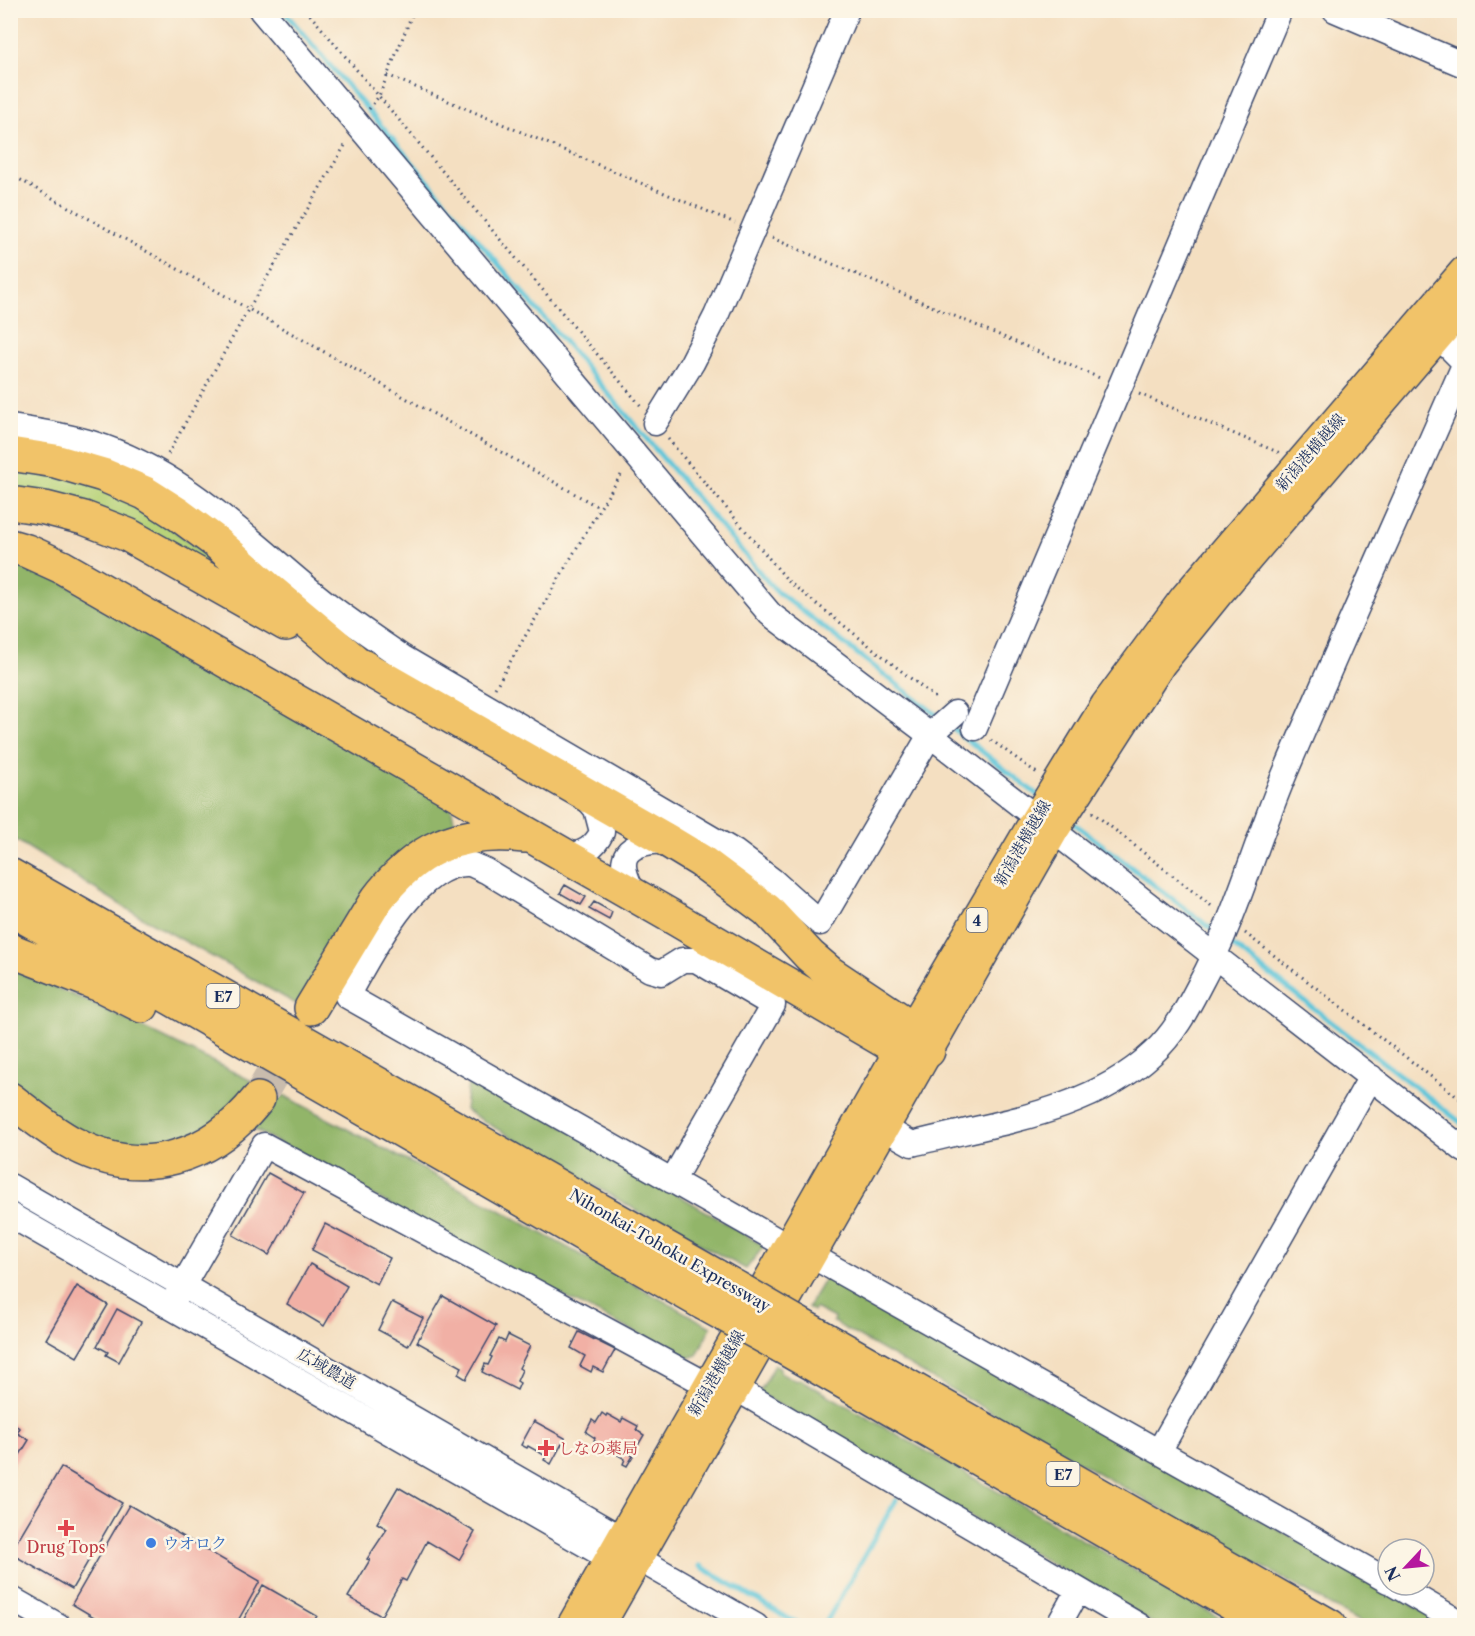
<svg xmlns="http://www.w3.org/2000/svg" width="1475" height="1636" viewBox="0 0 1475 1636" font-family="'Libre Caslon Text','Noto Serif JP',serif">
  <rect width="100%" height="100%" fill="#fcf5e5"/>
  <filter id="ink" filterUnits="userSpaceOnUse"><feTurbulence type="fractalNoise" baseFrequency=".0167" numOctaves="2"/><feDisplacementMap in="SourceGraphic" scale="12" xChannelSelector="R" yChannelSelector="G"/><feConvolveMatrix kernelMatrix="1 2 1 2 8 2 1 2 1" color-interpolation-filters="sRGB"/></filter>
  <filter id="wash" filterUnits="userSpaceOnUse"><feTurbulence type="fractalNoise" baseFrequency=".008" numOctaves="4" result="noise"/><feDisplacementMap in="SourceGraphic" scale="24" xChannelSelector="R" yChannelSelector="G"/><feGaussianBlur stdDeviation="1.35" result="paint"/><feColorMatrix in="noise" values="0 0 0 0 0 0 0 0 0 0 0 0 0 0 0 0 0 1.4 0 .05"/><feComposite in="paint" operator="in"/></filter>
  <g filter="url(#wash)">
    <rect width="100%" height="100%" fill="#f4dfc1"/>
    <path fill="#b8d379" stroke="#6a816c" stroke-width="1.5" d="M10 464 118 488 242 582 11 494Z"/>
    <path fill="#92b569" stroke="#567264" stroke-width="1.5" d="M10 558 56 578 450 803 455 824 300 1006 126 908 11 837Z
      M10 969 97 1005 252 1081 225 1113 204 1131 168 1147 109 1145 60 1125 11 1088Z
      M484 1079 764 1246 746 1269 636 1210 465 1110 468 1084Z
      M283 1095 498 1209 711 1327 697 1355 688 1358 490 1260 250 1127Z
      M826 1277 1449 1625H1365L833 1322 834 1318 815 1308 813 1311 808 1307Z
      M775 1365 780 1368V1372L796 1381 800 1379 1232 1625H1156L759 1393Z"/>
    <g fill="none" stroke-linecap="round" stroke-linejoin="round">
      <path stroke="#5ec6da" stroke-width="5" d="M283 10 774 589 939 717
        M951 727 1040 797
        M1071 821 1218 934
        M1228 942 1464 1125
        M700 1566 801 1626
        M824 1626 896 1500"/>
    </g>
    <g id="blocks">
      <path fill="#f1b0a5" d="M565 885 586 897 581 905 560 893Z
        M594 902 612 912 609 920 589 909Z
        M268 1173 304 1193 269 1255 233 1235Z
        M325 1224 390 1258 377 1284 312 1250Z
        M310 1264 347 1286 324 1326 287 1304Z
        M77 1286 108 1305 77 1357 46 1339Z
        M443 1296 496 1326 466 1379 458 1374 462 1367 417 1342Z
        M392 1302 423 1318 408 1346 378 1330Z
        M117 1309 141 1322 119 1362 106 1355 108 1352 97 1346Z
        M579 1332 615 1350 603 1372 593 1367 591 1372 580 1366 585 1356 571 1348Z
        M508 1335 530 1346 519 1368 522 1370 517 1381 520 1383 517 1390 482 1372 485 1364 488 1365 492 1357 490 1356 499 1339 505 1342Z
        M602 1413 606 1416 607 1414 621 1422 623 1418 638 1426 636 1430 644 1435 637 1447 634 1445 630 1454 633 1456 627 1466 623 1464 625 1459 594 1441 595 1438 586 1432 592 1420 596 1423Z
        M534 1421 565 1438 551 1464 544 1460 546 1456 528 1446 527 1448 521 1445Z
        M10 1423 20 1428 17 1433 29 1440 10 1471Z
        M61 1467 122 1503 72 1589 10 1553Z
        M398 1487 475 1532 459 1560 427 1541 406 1581 402 1579 381 1616 348 1597 370 1560 367 1559 387 1529 377 1523Z
        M129 1505 260 1581 235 1626H109L72 1604Z
        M263 1585 317 1616 311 1626H240Z"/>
    </g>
  </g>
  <g filter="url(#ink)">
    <use href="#blocks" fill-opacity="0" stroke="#3c496d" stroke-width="1.5"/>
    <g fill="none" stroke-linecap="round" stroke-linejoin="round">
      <path stroke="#c9bcad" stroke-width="33" stroke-dasharray="33 16" stroke-linecap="butt" d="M258 1099 295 1035"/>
      <defs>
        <path id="minor" d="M261 10 770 614 930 735 1464 1150
          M1335 10 1464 65
          M1438 336 1464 362
          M655 423 692 363 716 316 847 10
          M10 427C37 431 65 435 91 443 181 470 246 538 317 596 344 618 373 637 402 657L735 852 772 880 820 923 930 735 955 713
          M975 728 1280 10
          M566 857C583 853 594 849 602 832L596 809 585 796
          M635 895C612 856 626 842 668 841
          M884 1128 912 1144C993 1123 1089 1113 1153 1053 1174 1034 1186 1011 1199 986 1236 918 1255 844 1285 773 1343 636 1405 501 1464 365
          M672 1181 773 1005 696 960H682L661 973 650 970 486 871C481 869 474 865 469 864 416 861 369 957 347 996L789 1247
          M10 1186 621 1538 637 1558 756 1626
          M10 1215 609 1558H629
          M812 1256 1388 1581
          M175 1299 264 1145 708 1385
          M735 1388 1140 1626
          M1159 1451 1371 1077
          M1395 1585 1464 1625
          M10 1598 59 1626
          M1058 1626 1078 1590"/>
        <path id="major" d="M572 1626 900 1050 1036 819 1106 705 1185 598 1464 272
          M599 1626 1053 831 1161 663 1217 594 1464 305"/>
        <path id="highway" d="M10 454 55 461 103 475 145 493 178 514 216 542 271 591 357 663 668 841 701 861 767 910 810 956 830 973 914 1029 928 1051 900 1050 669 915 62 567 27 551 10 546
          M10 503 45 508 84 518 128 535 286 624
          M10 875 716 1276
          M10 909 148 985 703 1303
          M10 950 102 986 142 1006
          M311 1008 375 902C415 848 458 829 525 836
          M10 1099C31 1115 51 1132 74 1144 143 1181 212 1157 258 1099
          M797 1323 1330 1626
          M781 1346 1271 1626"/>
      </defs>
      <use href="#minor" stroke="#3c496d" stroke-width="27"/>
      <use href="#major" stroke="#3c496d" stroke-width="33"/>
      <use href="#highway" stroke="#3c496d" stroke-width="36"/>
      <path stroke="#3c496d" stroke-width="3" stroke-dasharray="1.5 4.5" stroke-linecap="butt" d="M306 10 641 406
        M387 75 735 223
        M369 109 379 96 414 10
        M10 174 600 508
        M772 238 1102 379
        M1139 394 1280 453
        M668 439 789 582 938 700
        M168 454 249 308 347 142
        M495 688 600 508 623 472
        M991 740 1037 773
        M1092 812 1214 908
        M1245 933 1464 1102"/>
      <use href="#minor" stroke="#fff" stroke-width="24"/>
      <use href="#major" stroke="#f1c369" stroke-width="30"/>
      <use href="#highway" stroke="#f1c369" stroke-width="33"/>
      <defs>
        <path id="highway-bridge" d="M716 1276 797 1323
          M703 1303 781 1346"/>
      </defs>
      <use href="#highway-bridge" stroke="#3c496d" stroke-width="36" stroke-linecap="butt"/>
      <use href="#highway-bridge" stroke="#f1c369" stroke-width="33"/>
    </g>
  </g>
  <g fill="#e0444e" stroke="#fcf5e5" stroke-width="2">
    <path d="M543 1439h6v6h6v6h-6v6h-6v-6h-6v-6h6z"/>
    <path d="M63 1519h6v6h6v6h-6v6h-6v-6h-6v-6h6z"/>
  </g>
  <circle fill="#3f7fe0" stroke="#fcf5e5" stroke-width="2" cx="151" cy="1543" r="6"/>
  <g text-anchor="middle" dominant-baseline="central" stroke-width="5" stroke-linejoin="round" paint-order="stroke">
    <g fill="#fcf5e5" stroke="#5e6a86" stroke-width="1.5">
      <rect x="966.5" y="908" width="21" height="24" rx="4.5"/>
      <rect x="206.5" y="984" width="33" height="24" rx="4.5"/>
      <rect x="1046.5" y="1462" width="33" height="24" rx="4.5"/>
    </g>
    <g font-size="15" font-weight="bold" fill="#1b2f5e">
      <text x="977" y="920">4</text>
      <text x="223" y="996">E7</text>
      <text x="1063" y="1474">E7</text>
    </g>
    <g font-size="16" fill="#1b2f5e" stroke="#fcf5e5">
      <text transform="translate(1310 452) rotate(-49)">新潟港横越線</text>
      <text transform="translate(1022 843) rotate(-60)">新潟港横越線</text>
      <text transform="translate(670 1250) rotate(30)">Nihonkai-Tohoku Expressway</text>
      <text transform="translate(327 1368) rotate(30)">広域農道</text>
      <text transform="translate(716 1373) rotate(-60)">新潟港横越線</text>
    </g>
    <g font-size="16" fill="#be3a42" stroke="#fcf5e5" text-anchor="start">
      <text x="558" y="1448">しなの薬局</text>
      <text x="66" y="1547" text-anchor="middle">Drug Tops</text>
    </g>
    <g font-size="16" fill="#366cbe" stroke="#fcf5e5" text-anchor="start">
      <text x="163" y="1543">ウオロク</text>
    </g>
  </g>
  <rect width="1475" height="1636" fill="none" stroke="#fcf5e5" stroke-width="36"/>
  <g transform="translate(1406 1567) rotate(244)"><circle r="28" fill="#fcf5e5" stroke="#a2a6af" stroke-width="1.5"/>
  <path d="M0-4.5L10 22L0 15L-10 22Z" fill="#b5179e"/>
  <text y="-9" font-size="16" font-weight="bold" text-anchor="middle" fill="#1b2f5e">N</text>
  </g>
</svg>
